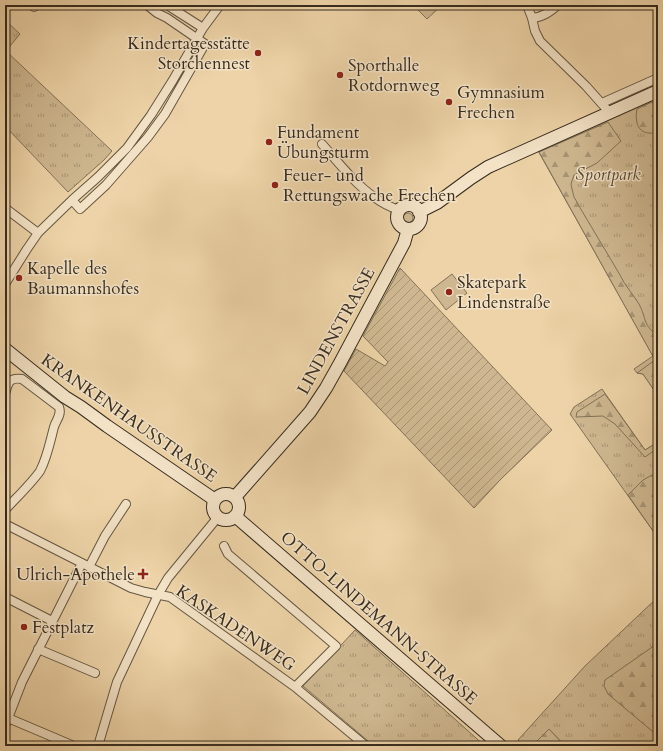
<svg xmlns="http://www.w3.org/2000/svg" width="663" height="751" viewBox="0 0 663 751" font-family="Cardo,serif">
  <defs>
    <pattern id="grass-tufts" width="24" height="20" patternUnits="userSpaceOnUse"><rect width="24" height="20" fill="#ceb790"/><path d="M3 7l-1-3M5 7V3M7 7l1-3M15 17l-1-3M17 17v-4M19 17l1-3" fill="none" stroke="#a89575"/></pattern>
    <pattern id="forest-firs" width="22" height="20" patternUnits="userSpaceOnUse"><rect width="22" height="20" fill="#ceb790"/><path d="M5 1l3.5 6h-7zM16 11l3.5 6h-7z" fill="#a89575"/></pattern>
    <pattern id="garden-furrows" width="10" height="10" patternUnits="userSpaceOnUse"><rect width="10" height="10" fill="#ceb790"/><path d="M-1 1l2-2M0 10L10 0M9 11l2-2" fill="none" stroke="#a89575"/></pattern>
  </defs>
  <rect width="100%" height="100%" fill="#edd3a7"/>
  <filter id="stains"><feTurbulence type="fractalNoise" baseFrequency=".005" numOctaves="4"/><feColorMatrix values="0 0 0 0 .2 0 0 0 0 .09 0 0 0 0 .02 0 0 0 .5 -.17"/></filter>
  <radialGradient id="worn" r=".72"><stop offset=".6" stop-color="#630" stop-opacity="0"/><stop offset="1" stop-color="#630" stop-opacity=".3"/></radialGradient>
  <path fill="url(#grass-tufts)" stroke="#827258" d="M5 20 20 34 6 51 112 151 104 160 68 192 5 126Z
    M658 95V396L643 374 637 373 634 369 653 356 537 149Z
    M403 218a5 5 0 1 1 10 0a5 5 0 1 1-10 0Z
    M602 389 645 450 658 442V538L570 414 574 407Z
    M658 597V746H565L549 729 532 746H526L518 740 585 666Z
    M355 630 485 746H374L303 686Z"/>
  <path fill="url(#forest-firs)" stroke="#827258" d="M413 5H442L427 19Z
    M652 102 658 109V132C640 137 634 125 637 109Z
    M608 122 621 141 597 163 574 175 571 184 572 189 574 197 582 211 620 275C625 286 633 294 639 304 647 319 642 324 658 336V396L643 374 637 373 655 360 539 152Z
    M605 394 645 450 658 442V448L645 457 615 424 603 416 576 417 577 412Z
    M652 475 658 476V538L628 495 643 480Z
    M658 643V736L608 694 604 686 605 680Z
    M549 729 565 746H532Z"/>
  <path fill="url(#garden-furrows)" stroke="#827258" d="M400 268 552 430 501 479 474 508 344 371 356 349 385 366 388 362 363 336Z"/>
  <path fill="#ceb790" stroke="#827258" d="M452 274 467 293 446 310 431 290Z"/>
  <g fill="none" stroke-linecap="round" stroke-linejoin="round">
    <defs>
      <path id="street" d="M32 5 34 7 36 5
        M167 5 203 28
        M527 5 532 18 535 31 540 41 586 86 610 113
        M532 18C543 17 550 12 558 5
        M602 103 658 78
        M322 144C338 162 354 183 374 197 382 203 390 207 399 210
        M72 200 80 209 106 185 148 137 165 114 205 44 167 18 157 13 147 5
        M5 208 38 233
        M5 284 27 249 38 233 72 200 98 177 127 148 151 115 173 80 203 28 220 5
        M5 394C8 383 9 377 22 379L59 407C62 415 56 420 54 427 50 442 47 458 40 471 31 484 16 498 5 510
        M5 524 131 588 145 592 170 597 295 687 366 746
        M224 546 228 554 336 646 295 687
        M89 567 105 536 126 504
        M5 597 52 621
        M38 649 95 673
        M8 718 74 746
        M5 726 22 682 82 563
        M98 746 117 682 158 595 168 578 218 517"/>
      <path id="secondary" d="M397 217a12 12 0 1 1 24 0a12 12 0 1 1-24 0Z
        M419 212 437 203 471 178 488 167 658 91
        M5 349 65 397 81 407 107 426 215 500
        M213 507a13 13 0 1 1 26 0a13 13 0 1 1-26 0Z
        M235 497 310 412 326 388 340 363 404 243 408 229
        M235 516 501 746"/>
    </defs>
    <use href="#street" stroke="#645641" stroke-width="10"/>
    <use href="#secondary" stroke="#372c1f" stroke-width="14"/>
    <use href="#street" stroke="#f3e2c6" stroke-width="8"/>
    <use href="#secondary" stroke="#f3e2c6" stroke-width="12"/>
  </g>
  <g fill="#8f2418" stroke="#f3e2c6" stroke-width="1.5">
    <circle cx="258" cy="53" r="4"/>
    <circle cx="340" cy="75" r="4"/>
    <circle cx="449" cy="102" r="4"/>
    <circle cx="269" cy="142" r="4"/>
    <circle cx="275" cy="185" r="4"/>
    <circle cx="19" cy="278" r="4"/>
    <circle cx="449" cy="292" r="4"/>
    <path d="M141 568h4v4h4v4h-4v4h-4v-4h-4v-4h4z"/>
    <circle cx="24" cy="627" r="4"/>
  </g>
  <g text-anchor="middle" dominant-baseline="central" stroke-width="3" stroke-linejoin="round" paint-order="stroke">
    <g font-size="17" fill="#372c1f" stroke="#f3e2c6" text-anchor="start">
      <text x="250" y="43" text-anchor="end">Kindertagesstätte<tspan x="250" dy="20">Storchennest</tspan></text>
      <text x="348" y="65">Sporthalle<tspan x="348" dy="20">Rotdornweg</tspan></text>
      <text x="457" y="92">Gymnasium<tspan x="457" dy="20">Frechen</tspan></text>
      <text x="277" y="132">Fundament<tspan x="277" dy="20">Übungsturm</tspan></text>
      <text x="283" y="175">Feuer- und<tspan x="283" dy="20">Rettungswache Frechen</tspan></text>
      <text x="27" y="268">Kapelle des<tspan x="27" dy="20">Baumannshofes</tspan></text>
      <text x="457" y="282">Skatepark<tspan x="457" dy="20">Lindenstraße</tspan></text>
      <text x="135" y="574" text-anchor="end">Ulrich-Apothele</text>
      <text x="32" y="627">Festplatz</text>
    </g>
    <g font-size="17" font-style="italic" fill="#554836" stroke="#f3e2c6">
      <text x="608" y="174">Sportpark</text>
    </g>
    <g font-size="17" fill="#372c1f" stroke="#f3e2c6">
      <text transform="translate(336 331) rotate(-61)">LINDENSTRASSE</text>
      <text transform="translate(129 418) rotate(35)">KRANKENHAUSSTRASSE</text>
      <text transform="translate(379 618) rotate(41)">OTTO-LINDEMANN-STRASSE</text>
      <text transform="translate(236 628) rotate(34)">KASKADENWEG</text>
    </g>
  </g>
  <rect width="663" height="751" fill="none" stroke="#edd3a7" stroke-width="20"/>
  <rect x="6" y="6" width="651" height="739" fill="none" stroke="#372c1f" stroke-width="2"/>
  <rect x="10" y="10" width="643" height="731" fill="none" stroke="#372c1f"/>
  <rect width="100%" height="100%" filter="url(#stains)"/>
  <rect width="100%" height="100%" fill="url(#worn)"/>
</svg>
